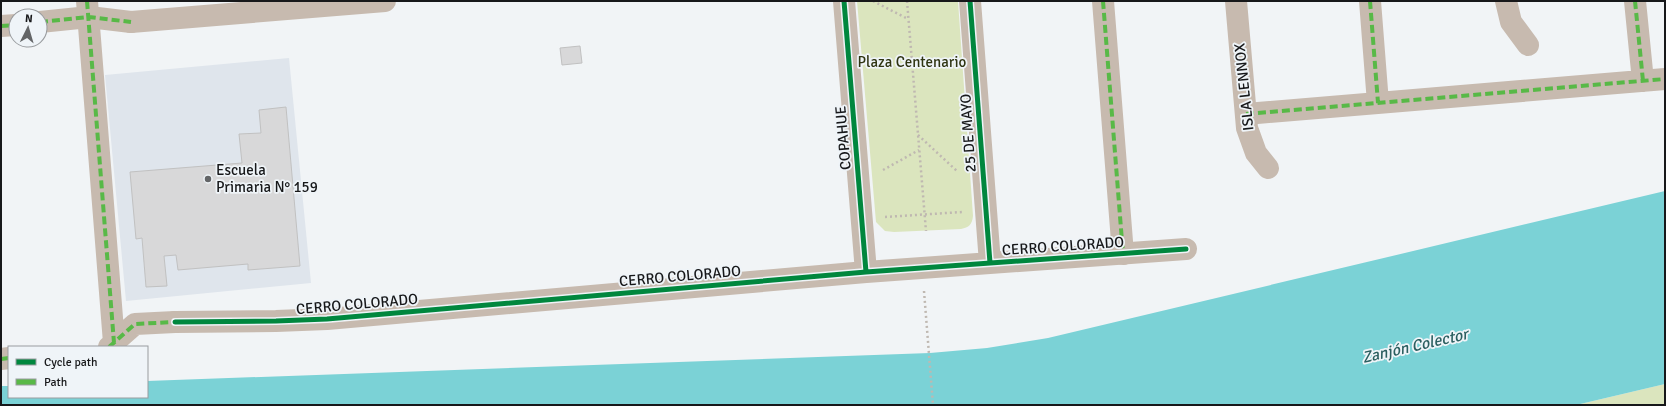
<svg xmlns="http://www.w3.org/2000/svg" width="1666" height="406" viewBox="0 0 1666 406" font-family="Signika,sans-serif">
  <rect width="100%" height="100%" fill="#f1f4f6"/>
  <path fill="#dfe5ec" d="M289 58 311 283 126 301 105 75Z"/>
  <path fill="#dbe5be" d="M857 1H958L973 216C972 225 969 227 961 229L894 232 885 231 876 222Z
    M1665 384V405H1576Z"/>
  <path fill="#7bd2d6" d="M1665 191V384L1576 405H1V386H9V397H147V381L930 353 987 348 1048 338Z"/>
  <path fill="#d8d8d9" stroke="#c1c1c1" d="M580 46 582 63 562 65 560 48Z
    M286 107 300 266 248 270V264L178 270 176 255 164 256 167 286 146 287 142 238 136 239 130 172 242 163 239 134 261 133 259 110Z"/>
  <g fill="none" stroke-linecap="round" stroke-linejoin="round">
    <path stroke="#bfb8b1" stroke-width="2.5" stroke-dasharray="2 3" stroke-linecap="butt" d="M873 1 908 19
      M907 1 926 231
      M918 135 958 172
      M883 170 919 150
      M885 217 962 212
      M924 291 933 405"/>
    <path stroke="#c7baaf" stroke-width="22" d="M87 1 114 343
      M1103 1 1123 254
      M1370 1 1378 103
      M1635 1 1643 81
      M40 22 89 17 131 22
      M1 26 16 25
      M1246 114 1665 79
      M109 347 135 324 175 322
      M1 359 9 358"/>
    <path stroke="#c7baaf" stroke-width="22" d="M844 1 866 272
      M970 1 990 263
      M1236 1 1247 128 1256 153 1268 168
      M1506 1 1511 22 1528 45
      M131 22 385 1
      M175 322 276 321 327 319 866 272 1186 249"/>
    <path stroke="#58b947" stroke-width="4" stroke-dasharray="8 4" stroke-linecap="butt" d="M87 1 114 343
      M1103 1 1123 254
      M1370 1 1378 103
      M1635 1 1643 81
      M40 22 89 17 131 22
      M1 26 16 25
      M1246 114 1665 79
      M109 347 135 324 175 322
      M1 359 9 358"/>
    <defs>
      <path id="cycleway" d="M844 1 866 272
        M970 1 990 263
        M175 322 276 321 327 319 866 272 1186 249"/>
    </defs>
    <use href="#cycleway" stroke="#eff4f8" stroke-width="8"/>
    <use href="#cycleway" stroke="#00873e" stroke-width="5"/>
  </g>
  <circle fill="#636567" stroke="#eff4f8" stroke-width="1.5" cx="208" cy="179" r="4"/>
  <g text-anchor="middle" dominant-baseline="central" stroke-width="3.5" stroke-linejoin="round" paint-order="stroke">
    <g font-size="15" fill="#2f3512" stroke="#eff4f8">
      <text x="912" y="62">Plaza Centenario</text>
    </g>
    <g font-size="15" fill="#17181a" stroke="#eff4f8">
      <text transform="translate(1244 87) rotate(-96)">ISLA LENNOX</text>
      <text transform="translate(968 133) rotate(-94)">25 DE MAYO</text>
      <text transform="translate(843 138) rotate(-95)">COPAHUE</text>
      <text transform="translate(1063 246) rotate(-4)">CERRO COLORADO</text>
      <text transform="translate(680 276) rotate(-5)">CERRO COLORADO</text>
      <text transform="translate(357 304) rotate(-5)">CERRO COLORADO</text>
    </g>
    <g font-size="15" fill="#17181a" stroke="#eff4f8" text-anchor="start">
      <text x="216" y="170">Escuela<tspan x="216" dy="17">Primaria N° 159</tspan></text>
    </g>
    <g font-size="16" font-style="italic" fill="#2b5f60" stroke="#eff4f8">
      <text transform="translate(1415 346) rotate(-13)">Zanjón Colector</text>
    </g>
  </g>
  <rect width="1666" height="406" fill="none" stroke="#17181a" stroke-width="4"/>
  <rect x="8" y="346" width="140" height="52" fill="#eff4f8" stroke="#999c9f"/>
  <rect x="16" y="359" width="20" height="6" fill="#00873e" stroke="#999c9f"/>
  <text x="44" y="366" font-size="12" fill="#17181a">Cycle path</text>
  <rect x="16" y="379" width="20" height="6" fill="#58b947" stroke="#999c9f"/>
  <text x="44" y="386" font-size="12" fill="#17181a">Path</text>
  <g transform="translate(28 28) rotate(5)"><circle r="19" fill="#eff4f8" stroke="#999c9f"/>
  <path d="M0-3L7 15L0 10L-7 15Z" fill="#636567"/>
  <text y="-6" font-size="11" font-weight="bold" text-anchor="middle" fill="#17181a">N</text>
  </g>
</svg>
